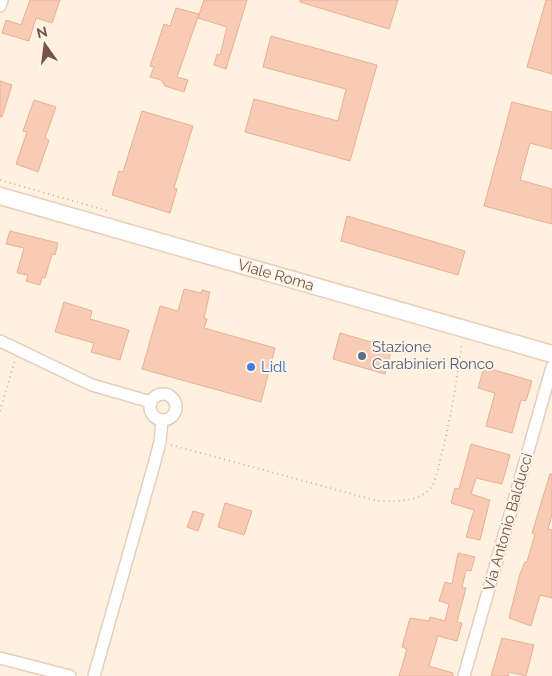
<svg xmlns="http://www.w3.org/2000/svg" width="552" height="676" viewBox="0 0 552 676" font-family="Raleway,sans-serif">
  <rect width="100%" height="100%" fill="#fff1df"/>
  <path fill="#f7cbb4" stroke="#ebaf93" d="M30 0H60L52 23 36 18 29 41 2 33 6 20 21 25Z
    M204 0H247L226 69 214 65 217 54 220 55 227 27 198 18Z
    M300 0H398L389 29 300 2Z
    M546 0H552V74L527 67Z
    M176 8 199 14 177 77 188 80 184 92 165 86 161 80 150 77 154 67 150 66 164 24 170 26Z
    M271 36 377 65 350 161 245 132 254 99 338 121 346 89 263 67Z
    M0 81 12 85 2 117H0Z
    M34 100 56 107 45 138 49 140 38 172 16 164 27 132 23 131Z
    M512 102 552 112V149L530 143 520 180 552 189V224L484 206Z
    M142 111 193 126 174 188 177 189 170 213 112 195 119 171 123 172Z
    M347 216 465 251 458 275 341 241Z
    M10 231 58 243 55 255 52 254 45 278 42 277 40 285 26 281 28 275 17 273 24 248 6 244Z
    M184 289 201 293 202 290 210 292 204 318 207 319 204 328 275 348 261 402 142 369 160 306 178 311Z
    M64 302 92 311 90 319 129 330 120 360 91 352 94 343 55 332Z
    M340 333 392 348 385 374 333 359Z
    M484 367 532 381 526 401 521 400 512 433 486 426 495 393 478 388Z
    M471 444 510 455 502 484 476 478 471 494 490 500 480 540 466 537 474 510 451 503 455 488 459 489Z
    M550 474H552V515L548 529 552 530V598L540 595 531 626 509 618 520 574 525 562H527L535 534 532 533Z
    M225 503 252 511 244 535 218 527Z
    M193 511 204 514 198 531 187 527Z
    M458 553 475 557 471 571 466 570 462 587 466 588 457 622 462 623 457 641 438 636 429 666 453 673V676H399L407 649 402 647 410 618 429 621 430 617 445 621 449 604 439 601 445 582 452 584Z
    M502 638 534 645 526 676 509 672 508 676H491Z"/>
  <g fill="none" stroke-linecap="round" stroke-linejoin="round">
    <defs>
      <path id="minor" d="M0 6 2 0
        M0 341 92 385 151 402
        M150 407a13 13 0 1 1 26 0a13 13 0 1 1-26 0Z
        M0 658 70 676
        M94 676 155 461 160 442 162 420
        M464 676 552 367"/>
      <path id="secondary" d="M0 196 552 354"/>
    </defs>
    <use href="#minor" stroke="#e5cebd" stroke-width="14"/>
    <use href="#secondary" stroke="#ebceba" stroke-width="19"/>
    <path stroke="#dbae98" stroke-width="2" stroke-dasharray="1 4" stroke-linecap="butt" d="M0 180 108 211
      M0 411 15 360
      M171 445 378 501C394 502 422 502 432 486 437 477 439 463 442 453 451 416 457 380 462 342"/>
    <use href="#minor" stroke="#fff" stroke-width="11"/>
    <use href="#secondary" stroke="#fff" stroke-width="16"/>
  </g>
  <circle fill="#5c6f8a" stroke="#fff4e8" stroke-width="2" cx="362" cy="356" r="5"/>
  <circle fill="#3f7fe0" stroke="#fff4e8" stroke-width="2" cx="251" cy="367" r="5"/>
  <g text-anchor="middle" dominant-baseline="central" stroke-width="4" stroke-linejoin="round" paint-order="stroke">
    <g font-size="15" fill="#775444" stroke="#fff4e8">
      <text transform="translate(276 275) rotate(16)">Viale Roma</text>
      <text transform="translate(508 522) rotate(-74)">Via Antonio Balducci</text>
    </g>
    <g font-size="15" fill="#4e5e75" stroke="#fff4e8" text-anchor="start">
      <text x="372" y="347">Stazione<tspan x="372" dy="17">Carabinieri Ronco</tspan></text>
    </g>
    <g font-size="15" fill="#366cbe" stroke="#fff4e8" text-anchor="start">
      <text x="261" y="367">Lidl</text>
    </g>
  </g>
  <g transform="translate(45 45) rotate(346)" stroke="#fff4e8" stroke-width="4" paint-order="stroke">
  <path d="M0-4L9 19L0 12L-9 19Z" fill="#775444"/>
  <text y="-8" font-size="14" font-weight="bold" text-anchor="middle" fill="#775444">N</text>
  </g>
</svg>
